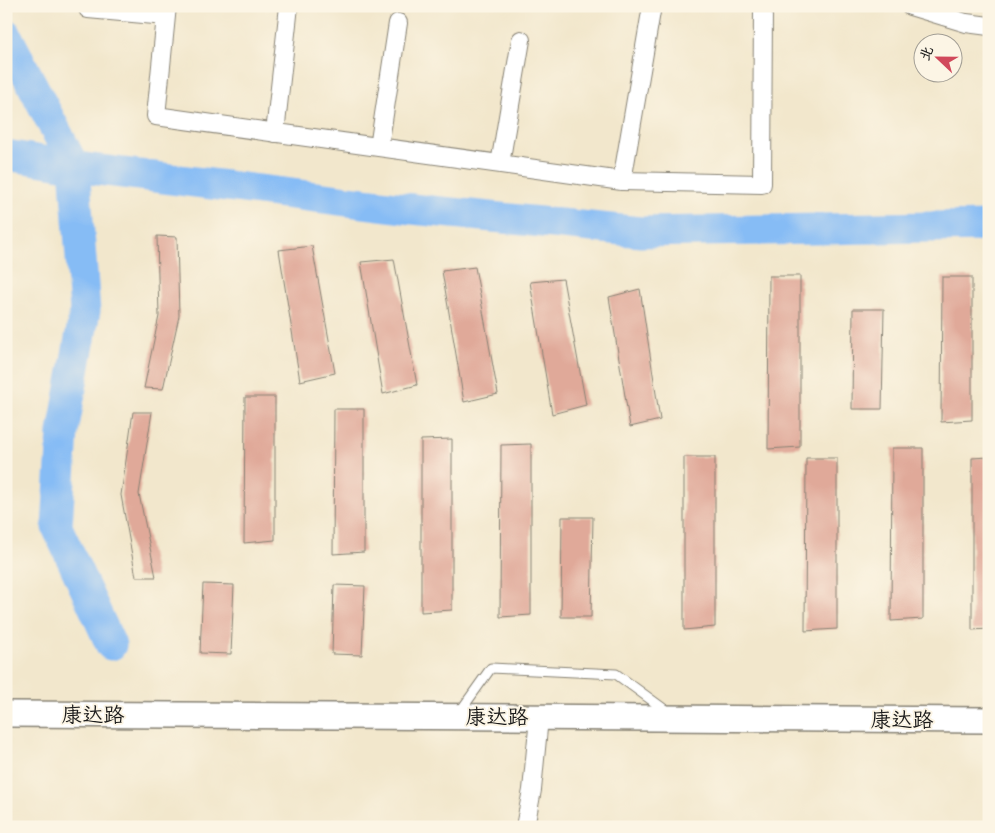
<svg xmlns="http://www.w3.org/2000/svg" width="995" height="833" viewBox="0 0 995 833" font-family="Caveat,'LXGW WenKai TC',sans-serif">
  <rect width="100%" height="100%" fill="#fcf5e5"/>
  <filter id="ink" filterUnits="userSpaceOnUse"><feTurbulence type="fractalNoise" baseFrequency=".02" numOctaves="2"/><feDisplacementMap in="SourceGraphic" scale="10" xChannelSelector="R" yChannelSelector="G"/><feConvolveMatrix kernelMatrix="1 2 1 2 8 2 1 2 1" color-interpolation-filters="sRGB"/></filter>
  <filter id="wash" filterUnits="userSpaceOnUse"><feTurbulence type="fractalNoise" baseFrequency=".0096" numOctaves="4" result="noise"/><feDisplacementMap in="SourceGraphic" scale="20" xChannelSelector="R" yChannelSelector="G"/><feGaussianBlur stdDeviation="1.12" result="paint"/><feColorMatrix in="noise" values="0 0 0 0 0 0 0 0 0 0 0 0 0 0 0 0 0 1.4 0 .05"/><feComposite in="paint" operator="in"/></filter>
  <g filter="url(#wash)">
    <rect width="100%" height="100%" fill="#f2e7cc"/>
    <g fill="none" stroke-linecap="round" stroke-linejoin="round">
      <path stroke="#86bcf5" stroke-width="31" d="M6 34 74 166 85 311 63 432 57 527 111 645
        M6 155 91 169 412 209 641 232 989 226"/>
    </g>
    <g id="blocks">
      <path fill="#e0a999" d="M157 236 177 237 179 316 163 389 144 388 159 316Z
        M312 246 335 373 300 381 279 250Z
        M394 259 417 385 383 394 361 262Z
        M475 267 498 394 464 402 442 271Z
        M769 276H800V447L768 449Z
        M942 277H972V420L941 422Z
        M563 279 586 405 552 414 530 282Z
        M640 289 660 420 630 427 609 297Z
        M853 309H884L882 409H852Z
        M245 397H275V540L244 543Z
        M334 409H364V552L333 554Z
        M133 412H152L139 494 156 577H136L121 495Z
        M452 439V610L421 612V440Z
        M531 444V615L500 617 501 445Z
        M892 448H923V619L891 621Z
        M684 457H715V627L684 630Z
        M989 457V629L972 630V458Z
        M806 458H837V629L805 631Z
        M562 517H593L591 617H561Z
        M203 584 234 585 231 654 200 653Z
        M334 585 365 586 362 655 332 654Z"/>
    </g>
  </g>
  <g filter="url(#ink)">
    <use href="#blocks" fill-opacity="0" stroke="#878274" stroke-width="1"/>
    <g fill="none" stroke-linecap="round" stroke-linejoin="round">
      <defs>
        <path id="lane" d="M459 713 491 668 616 674 668 712"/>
        <path id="street" d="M167 6 156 116 622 181 652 6
          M910 6 966 23 989 26
          M88 9 166 16
          M275 133 289 6
          M379 147 398 23
          M500 164 521 40
          M622 181 762 184 763 6
          M525 827 532 790 539 718"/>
        <path id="secondary" d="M6 714 989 720"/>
      </defs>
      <use href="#lane" stroke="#878274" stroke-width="11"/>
      <use href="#street" stroke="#878274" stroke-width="20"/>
      <use href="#secondary" stroke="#878274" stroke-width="28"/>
      <use href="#lane" stroke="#fff" stroke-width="9"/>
      <use href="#street" stroke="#fff" stroke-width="18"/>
      <use href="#secondary" stroke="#fff" stroke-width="25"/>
    </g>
  </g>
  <g text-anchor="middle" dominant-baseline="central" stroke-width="4" stroke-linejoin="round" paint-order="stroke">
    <g font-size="21" fill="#1c1c1c" stroke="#fcf5e5">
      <text x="93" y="715">康达路</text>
      <text x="497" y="717">康达路</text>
      <text x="902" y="720">康达路</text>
    </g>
  </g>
  <rect width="995" height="833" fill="none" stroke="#fcf5e5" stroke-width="25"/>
  <g transform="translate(938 58) rotate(292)"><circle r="24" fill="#fcf5e5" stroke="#a29e95"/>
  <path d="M0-4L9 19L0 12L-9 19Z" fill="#d1495b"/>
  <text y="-8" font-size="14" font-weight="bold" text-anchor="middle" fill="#1c1c1c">北</text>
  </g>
</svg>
